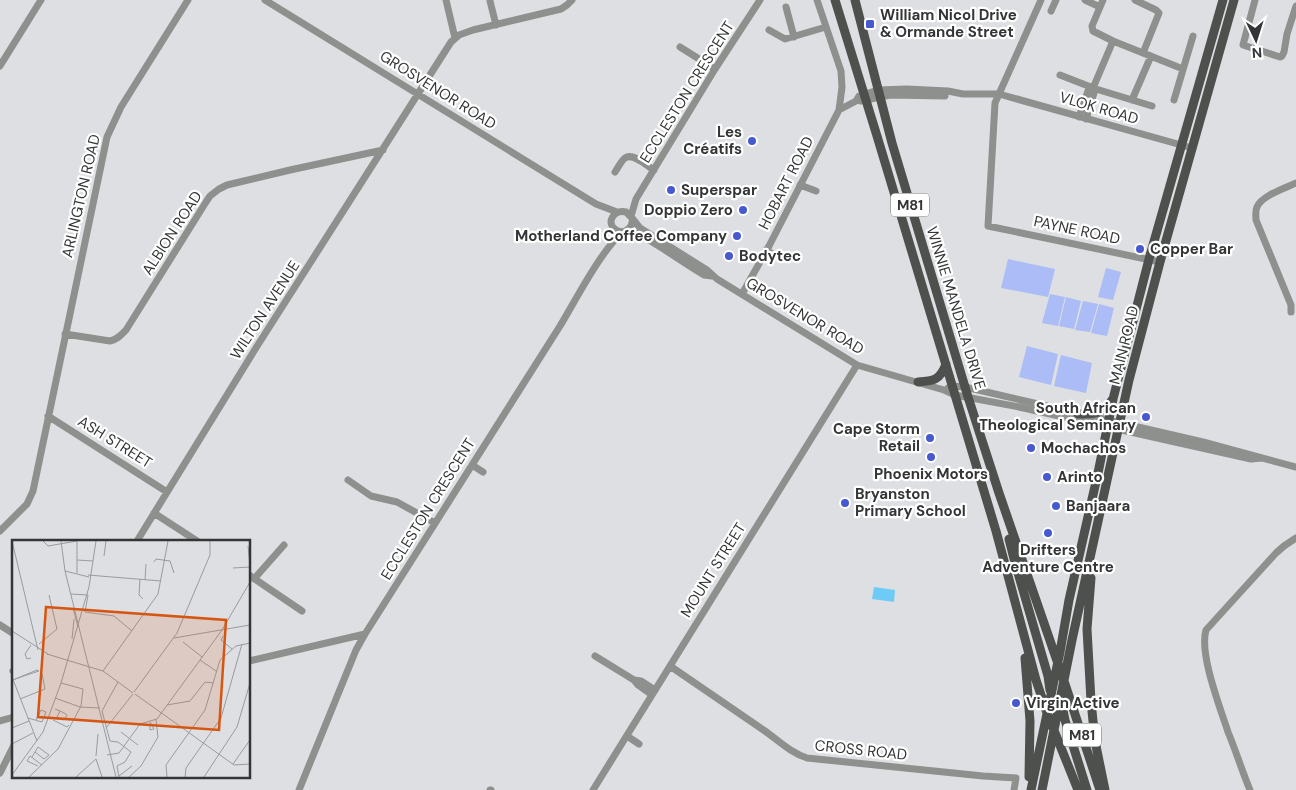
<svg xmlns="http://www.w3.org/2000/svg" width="1296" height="790" viewBox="0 0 1296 790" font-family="'DM Sans',sans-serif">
  <rect width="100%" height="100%" fill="#dddfe3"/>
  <path fill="#abbcf6" d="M1008 259 1055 269 1048 297 1001 288Z
    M1106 268 1121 272 1113 300 1098 297Z
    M1050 294 1065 297 1058 326 1042 323Z
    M1066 297 1081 301 1074 329 1059 326Z
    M1083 301 1098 304 1090 332 1075 330Z
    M1099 304 1114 308 1107 336 1091 333Z
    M1027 346 1058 354 1051 385 1019 377Z
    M1061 355 1092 363 1086 393 1054 386Z"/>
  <path fill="#6ecbf6" d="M874 587 895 590 894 602 872 599Z"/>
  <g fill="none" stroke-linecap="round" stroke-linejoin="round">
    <path stroke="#8e908e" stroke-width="7" d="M265 0 596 204 617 212
      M446 0 455 38
      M1041 0 995 103 988 226 1160 262
      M1085 0 1100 7
      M1103 0 1092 26 1093 31 1113 41 1183 69
      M1135 0 1156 10 1159 13 1143 53
      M1255 0 1243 45 1280 57 1282 56 1284 52 1287 34 1296 6
      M490 1 496 25
      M786 7 794 37
      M1051 11 1056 0
      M769 30 785 39 826 27
      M680 47 715 69
      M0 66 41 0
      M1060 75 1096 89 1152 106
      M1132 100 1151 56
      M1174 100 1193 36
      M861 101 890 95 945 96
      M839 110 856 101 859 96 878 90 907 89 948 91 963 94H999L1192 148
      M1079 117 1088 91 1093 88 1113 41
      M1086 119 1094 93 1093 88
      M615 172C618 168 621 161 625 158 633 152 647 166 654 170
      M800 185 816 191
      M631 216 636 199 715 69 760 0
      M632 218 640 228 707 270 717 279 857 365 944 390 955 395 1019 407 1251 459 1262 458
      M625 231C630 229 633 224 632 218L626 212C614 209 605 223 616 230 622 234 631 231 638 234 661 246 682 262 704 275L712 276
      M766 250 776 256
      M742 294 769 246 839 110 842 87 841 71 817 0
      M1291 312V305L1256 220C1256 216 1255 211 1257 207 1261 196 1285 188 1296 183
      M65 334 110 341C118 339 121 335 126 330L206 202 210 196 219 189 227 185 290 170 383 150
      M948 388 952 386 965 387 1203 442 1296 467
      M48 416 167 492
      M472 465 483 472
      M348 480 371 496 397 502 435 523
      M154 513 197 541
      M0 531 27 504 33 491 107 137 121 107 188 0
      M137 541 254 351 451 42 459 35 473 30 561 9 567 5 572 0
      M249 575 302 611
      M254 579 284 545
      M0 625 14 634
      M595 656 634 680 638 685 652 695
      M249 661 365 634
      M670 666C702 688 734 710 765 731 779 741 791 753 807 758L983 776 1016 778 1014 790
      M13 671 14 670
      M634 680 641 681 655 690
      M0 721 14 717
      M627 736 639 744
      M0 773 14 745
      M299 790 356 650 365 634 560 326C578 296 598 256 622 232
      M490 790H491
      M593 790 857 365
      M1250 790C1242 771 1236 751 1228 732 1220 707 1199 654 1206 630L1276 553 1284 546 1296 538"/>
    <path stroke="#4d504d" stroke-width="9" d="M835 0 877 136 996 531 1036 680 1047 713 1078 790
      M855 0 892 143 968 397 999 493 1064 681 1100 790
      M918 382C934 381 940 380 946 364
      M1078 414C1094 414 1102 415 1112 400
      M1009 539 1014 559 1048 676 1050 690
      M1091 578 1087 629 1091 701 1095 741 1105 790
      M1025 658 1030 721 1029 777
      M1061 701 1065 720 1087 790
      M1031 790 1060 652 1069 600 1098 473 1113 399 1149 259 1223 0
      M1042 790 1072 640 1129 380 1160 262 1234 0"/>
  </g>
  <g fill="#4659ce" stroke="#fff" stroke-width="2">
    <rect x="865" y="19" width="10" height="10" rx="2.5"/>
    <circle cx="752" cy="141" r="5"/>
    <circle cx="671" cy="190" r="5"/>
    <circle cx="743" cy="210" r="5"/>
    <circle cx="737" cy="236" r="5"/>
    <circle cx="1140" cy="249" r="5"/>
    <circle cx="729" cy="256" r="5"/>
    <circle cx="1146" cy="417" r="5"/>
    <circle cx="930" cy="438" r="5"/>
    <circle cx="1031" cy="448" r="5"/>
    <circle cx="931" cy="457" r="5"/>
    <circle cx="1047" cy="477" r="5"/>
    <circle cx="845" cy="503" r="5"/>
    <circle cx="1056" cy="506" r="5"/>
    <circle cx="1048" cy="533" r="5"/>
    <circle cx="1016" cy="703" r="5"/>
  </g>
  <g text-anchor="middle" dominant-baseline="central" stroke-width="4.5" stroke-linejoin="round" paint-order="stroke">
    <g fill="#fff" stroke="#717272" stroke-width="1">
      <rect x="891" y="193.5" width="38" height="23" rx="4"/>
      <rect x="1063" y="723.5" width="38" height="23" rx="4"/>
    </g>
    <g font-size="14" font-weight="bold" fill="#343536">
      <text x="910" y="205">M81</text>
      <text x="1082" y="735">M81</text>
    </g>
    <g font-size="15" font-weight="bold" fill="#343536" stroke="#fff" text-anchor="start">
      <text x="880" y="15">William Nicol Drive<tspan x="880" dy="17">&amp; Ormande Street</tspan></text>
      <text x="742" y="132" text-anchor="end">Les<tspan x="742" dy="17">Créatifs</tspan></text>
      <text x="681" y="190">Superspar</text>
      <text x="733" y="210" text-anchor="end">Doppio Zero</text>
      <text x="727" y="236" text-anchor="end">Motherland Coffee Company</text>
      <text x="1150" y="249">Copper Bar</text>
      <text x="739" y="256">Bodytec</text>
      <text x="1136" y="408" text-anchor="end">South African<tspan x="1136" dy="17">Theological Seminary</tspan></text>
      <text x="920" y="429" text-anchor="end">Cape Storm<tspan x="920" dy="17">Retail</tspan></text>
      <text x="1041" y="448">Mochachos</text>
      <text x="931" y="474" text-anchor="middle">Phoenix Motors</text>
      <text x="1057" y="477">Arinto</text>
      <text x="855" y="494">Bryanston<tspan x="855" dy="17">Primary School</tspan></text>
      <text x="1066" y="506">Banjaara</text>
      <text x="1048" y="550" text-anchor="middle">Drifters<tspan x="1048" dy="17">Adventure Centre</tspan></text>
      <text x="1026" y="703">Virgin Active</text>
    </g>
    <g font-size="15" fill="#343536" stroke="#fff">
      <text transform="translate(438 90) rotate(32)">GROSVENOR ROAD</text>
      <text transform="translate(687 92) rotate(-58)">ECCLESTON CRESCENT</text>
      <text transform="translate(1099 108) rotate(16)">VLOK ROAD</text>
      <text transform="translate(786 183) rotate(-63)">HOBART ROAD</text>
      <text transform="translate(81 196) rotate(-77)">ARLINGTON ROAD</text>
      <text transform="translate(1077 230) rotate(12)">PAYNE ROAD</text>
      <text transform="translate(172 233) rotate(-57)">ALBION ROAD</text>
      <text transform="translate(956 308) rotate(73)">WINNIE MANDELA DRIVE</text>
      <text transform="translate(265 310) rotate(-57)">WILTON AVENUE</text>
      <text transform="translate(805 316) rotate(31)">GROSVENOR ROAD</text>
      <text transform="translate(1124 345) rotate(-76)">MAIN ROAD</text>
      <text transform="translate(115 442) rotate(32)">ASH STREET</text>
      <text transform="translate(428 509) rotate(-58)">ECCLESTON CRESCENT</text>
      <text transform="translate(713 570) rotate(-58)">MOUNT STREET</text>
      <text transform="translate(861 750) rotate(6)">CROSS ROAD</text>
    </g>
  </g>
  <g transform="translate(12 540)">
    <rect width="238" height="238" fill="#dddfe3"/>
    <path fill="none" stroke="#999b9e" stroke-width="1" d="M0 1 26 110M31 1 36 6 65 1M49 1 53 31 104 237M65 1V33M236 6 238 25M92 16 94 1M65 20 81 21M142 22 144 19 158 21 162 33M221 28 238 27M53 31 77 37M76 35 149 41M128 39 127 55 131 59M133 40 134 24M59 54 76 55 73 72 102 76 120 91M61 68 66 87M0 91 36 114M211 96 209 100 220 109M162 98 238 85M60 99 62 79M171 102 190 117M27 104 45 89 37 55M35 114 91 131 121 153M19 118 15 119 13 114 19 105M188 120 204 131M91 131 146 54 156 1M0 137 25 201M1 140 25 130 27 131 3 139M106 142 90 171 98 201 106 202 119 212 113 222 105 226 107 237M122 152 165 93 198 15V1M123 154 222 225 238 224M43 158 68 167 88 168M8 159 33 149 30 134M155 165 178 161 193 142 201 143M43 169 48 171 52 173 55 175 52 180 45 177 48 171M16 178 30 182 34 172 29 170 24 180M41 180 55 187 57 185M138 182 142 189 138 190V185M0 188 17 181M94 188 121 154M109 192 126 205M0 204 21 193M95 215 107 213 128 184 145 179 210 90 238 42M84 216 86 194M20 217 26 207 37 215 32 219 23 212M84 219 90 237M221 224 238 200M26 226 15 221 18 216 30 225M0 235 31 192 49 143 77 47 84 1M107 236 120 226M17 237 46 209 69 166 71 149 49 143M64 237 84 219M117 237 129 226 146 197 144 180M155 237 154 225 193 170 208 120 224 106 238 103M173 237 174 228 209 178 230 104M192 237 225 187 238 143"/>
    <path fill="#d65510" fill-opacity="0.15" stroke="#d65510" stroke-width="2.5" d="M34 67 214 80 207 190 26 177Z"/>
    <rect width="238" height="238" fill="none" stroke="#343536" stroke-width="2.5"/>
  </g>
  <g transform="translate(1256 40) rotate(176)" stroke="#ffffff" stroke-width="4" paint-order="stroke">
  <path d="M0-4L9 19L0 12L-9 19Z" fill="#343536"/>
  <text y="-8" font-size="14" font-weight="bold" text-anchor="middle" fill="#343536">N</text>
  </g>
</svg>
